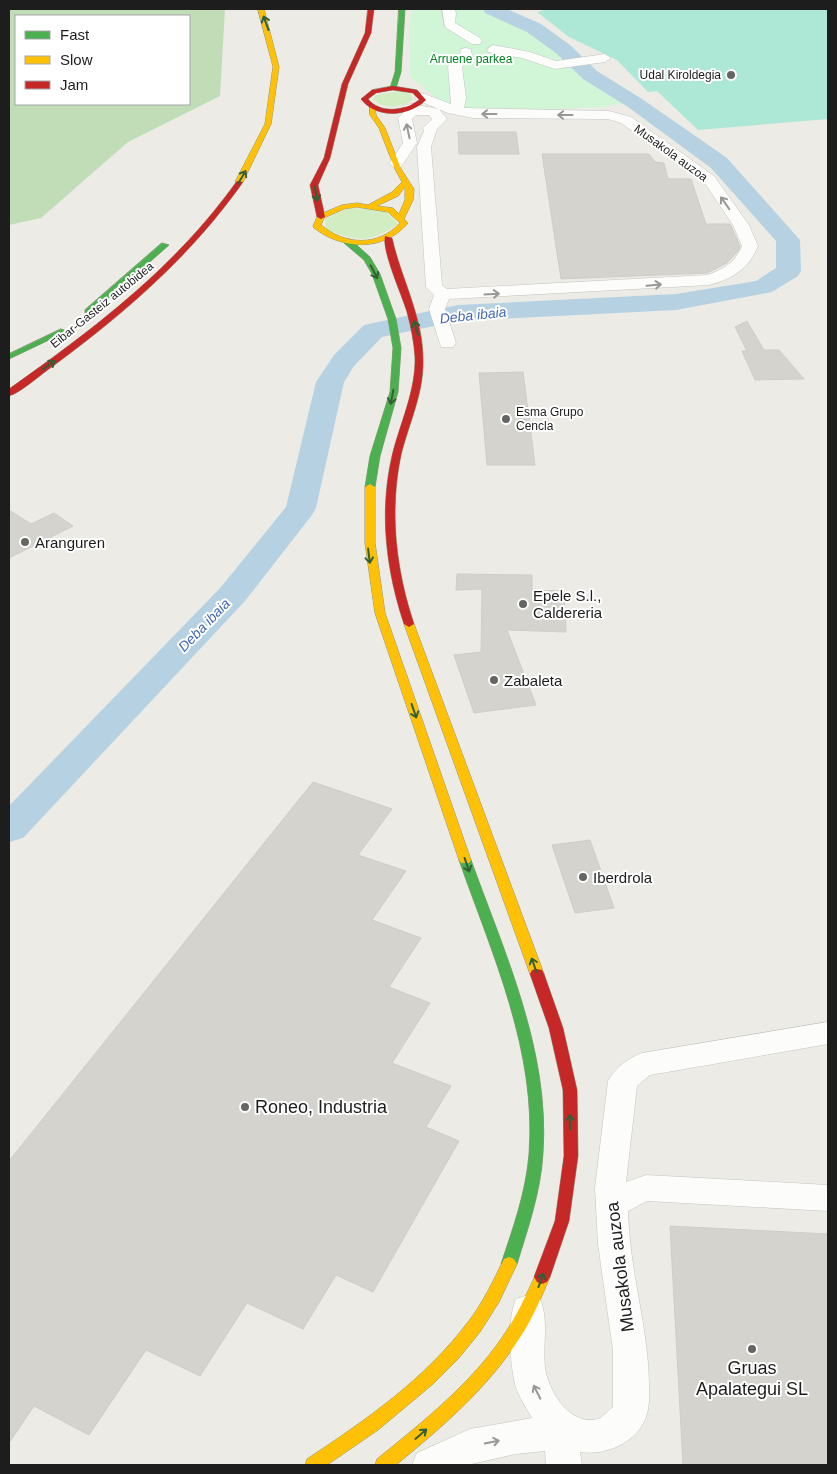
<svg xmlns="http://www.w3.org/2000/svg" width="837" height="1474" viewBox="0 0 837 1474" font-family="Arial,sans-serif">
  <rect width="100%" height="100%" fill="#ecebe5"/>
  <path fill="#d2edc1" d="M399 91 410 94 413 99C404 109 382 109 373 99L376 95Z
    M349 208 384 210 398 224C367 244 360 241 326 230L325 219Z"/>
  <path fill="#c0ddb8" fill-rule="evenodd" d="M9 9H225L220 96 128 142 41 218 9 225ZM16 16H189V104H16Z"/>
  <path fill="#d1f5d7" d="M412 9H480L530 29 600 89 624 103 602 107 477 112 443 103 410 77 409 25Z"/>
  <path fill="#ade8d7" d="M539 9H828V119L698 130 657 91 648 92 617 60 569 37 537 12 543 11Z"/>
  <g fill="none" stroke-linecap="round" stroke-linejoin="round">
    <path fill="#b6d2e2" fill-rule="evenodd" d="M483 9H507L541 24 570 45 597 71 642 99 727 158 800 240 801 271 798 276 772 292 676 310 458 321 382 337 354 366 344 382 316 508 312 515 245 601 23 838 9 842V806L221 587 286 507 316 382 334 355 364 325 458 305 676 294 756 281 776 268V241L711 168 628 107 583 79 556 53 527 32 485 13Z"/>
  </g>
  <path fill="#d4d3cd" stroke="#cfcdc6" d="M458 132H516L519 154H459Z
    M542 154H649L655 162 664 163 668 179H691L706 224H730L740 246 738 251 727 263 707 273 561 279Z
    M747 321 764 350H779L804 379 755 380 742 351H747L735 327Z
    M523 372 535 465H487L479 373Z
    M9 510 31 524 54 513 73 526 9 558Z
    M457 574 532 575V590L564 591 566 632 507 630 536 705 474 713 454 655 481 652 482 589 456 590Z
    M313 782 392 809 358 855 406 871 372 920 421 938 389 987 430 1003 392 1063 451 1086 426 1127 459 1141 373 1292 336 1275 303 1329 247 1303 200 1376 146 1350 89 1435 34 1406 9 1443V1161Z
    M590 840 614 908 575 913 552 845Z
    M670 1226 828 1234V1465H683Z"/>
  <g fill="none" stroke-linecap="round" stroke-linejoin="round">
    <defs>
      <path id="street" d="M442 9H454L456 13 455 23 480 38 482 41 480 44H472L445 27Z
        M493 45 530 52 556 61 605 54 611 58 605 62 555 69 522 58 488 52 487 49Z
        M466 48 471 49 472 56 462 67 466 98 464 108 609 111 631 117 714 176 749 225 758 246C749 269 732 279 709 285L449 299 445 309 456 343 453 347H441L429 309 434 295 426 287 417 147 424 131 423 128 432 119 429 115H416L412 119 417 143 401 167 396 168 389 164 403 143 398 118 406 110 404 108 406 105 411 104 439 109 447 119 437 129 431 147 442 285 447 289 707 275C724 269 735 263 742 246L733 225 704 182 621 123 608 119 473 118 448 113 417 100 415 97 422 93 451 104 448 66 460 55 461 49Z
        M828 1022V1044L650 1075 637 1086 626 1182 646 1175 828 1185V1211L647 1201 628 1211C629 1269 648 1325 649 1383 649 1393 650 1407 646 1417 637 1443 605 1456 580 1452L582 1465H546L545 1451 516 1454 467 1465H412L417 1453 470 1429 532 1418C526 1407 516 1393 514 1380 510 1358 507 1320 516 1299L528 1295 540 1299C551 1324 539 1355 548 1380 556 1401 573 1425 598 1419 603 1417 609 1410 613 1407V1350L598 1244 595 1188 608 1081C615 1068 628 1058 642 1053Z"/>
      <path id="fast" d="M399 9H405L401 72 396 88 393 90 390 88 395 72Z
        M344 239H350L370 257 380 274 396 319 401 348 398 392 380 456 375 487 370 490 365 487 370 456 390 392 393 348 388 319 372 274 364 260 344 243Z
        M162 243 169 245 91 314H85V310Z
        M61 329 68 331 9 359V354Z
        M465 856 469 857 471 860C505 954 550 1051 543 1153 541 1191 528 1228 517 1264L514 1269 509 1271 504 1269 501 1264C513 1228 526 1192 529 1154 537 1051 492 954 459 860L461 857Z"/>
      <path id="slow" d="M258 9H264L279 67 271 124 243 182 239 184 235 182 265 124 273 67Z
        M370 106 375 107 376 115 385 128 401 169 414 189 413 200 404 219 408 223C384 252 342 250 314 228L313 226 318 215 342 205 357 203 368 205 392 192 402 182 395 169 379 128 370 115ZM405 187V200L399 214 393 208 377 206 398 196ZM357 207 388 212 400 223C378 247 345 245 321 225L324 218 344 209Z
        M370 484 375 487V543L385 613 471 860 469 863H461L459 860 375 613 365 543V487Z
        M409 621 414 624 544 974 542 978 537 979 532 978 530 974 404 624Z
        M509 1257 514 1259 517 1264 499 1302 480 1332 458 1359 433 1384 378 1430 327 1465H305L307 1459C366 1420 425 1379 468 1322 483 1303 493 1281 504 1259Z
        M542 1270 547 1272 550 1277C541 1298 532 1320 519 1339 487 1389 441 1428 396 1465H375L377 1459C425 1420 476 1380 509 1327 520 1309 528 1291 537 1272Z"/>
      <path id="jam" d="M368 9H374L371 33 348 84 330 158 318 185 325 217 321 219 317 217 310 185 324 158 342 84 365 33Z
        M393 86 417 90 426 100C409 117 376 119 361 99L372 90ZM393 90 413 93 419 100C405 111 380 114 368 99L376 93Z
        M237 181 243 182C191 256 125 313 53 366 41 374 22 392 9 396V389C95 328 175 268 237 181Z
        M385 236 392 238C401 278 423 317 423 359 424 393 409 423 401 455 389 512 396 570 414 624L409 627 404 624C386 570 379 512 392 456 400 423 416 391 415 357 414 342 411 327 407 312 402 295 382 252 385 236Z
        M537 969 542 970 544 974 563 1028 577 1090 578 1156 569 1221 550 1277 547 1282 542 1284 537 1282 534 1277 555 1221 564 1156 563 1090 549 1028 530 974 532 970Z"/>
    </defs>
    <use href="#street" stroke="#c4c4c1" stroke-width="1"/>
    <use href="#fast" stroke="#91967c" stroke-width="1"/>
    <use href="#slow" stroke="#91967c" stroke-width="1"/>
    <use href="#jam" stroke="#91967c" stroke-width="1"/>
    <use href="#street" fill="#fcfcfb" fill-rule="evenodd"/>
    <use href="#fast" fill="#4caf50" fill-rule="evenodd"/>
    <use href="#slow" fill="#ffc107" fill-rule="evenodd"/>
    <use href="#jam" fill="#c62828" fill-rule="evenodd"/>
  </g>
  <defs><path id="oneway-shaft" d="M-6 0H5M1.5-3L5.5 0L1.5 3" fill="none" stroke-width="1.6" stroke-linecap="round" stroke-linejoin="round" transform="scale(1.25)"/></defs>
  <g stroke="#325f34">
    <use href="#oneway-shaft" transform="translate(266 23) rotate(-110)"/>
    <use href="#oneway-shaft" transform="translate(242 177) rotate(-59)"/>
    <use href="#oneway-shaft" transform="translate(316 194) rotate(79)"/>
    <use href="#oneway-shaft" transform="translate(374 272) rotate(63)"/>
    <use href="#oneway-shaft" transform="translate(416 328) rotate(-106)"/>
    <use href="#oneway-shaft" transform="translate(49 365) rotate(-35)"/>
    <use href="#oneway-shaft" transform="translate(392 397) rotate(101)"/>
    <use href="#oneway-shaft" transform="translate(369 556) rotate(83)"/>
    <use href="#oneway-shaft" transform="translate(414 711) rotate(71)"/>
    <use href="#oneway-shaft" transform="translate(467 865) rotate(71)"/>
    <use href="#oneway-shaft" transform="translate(534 965) rotate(-109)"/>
    <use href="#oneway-shaft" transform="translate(570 1122) rotate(-91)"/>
    <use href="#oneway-shaft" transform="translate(541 1280) rotate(-70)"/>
    <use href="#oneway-shaft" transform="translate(421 1434) rotate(-41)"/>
  </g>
  <g stroke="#989897">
    <use href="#oneway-shaft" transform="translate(489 114) rotate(-180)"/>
    <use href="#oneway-shaft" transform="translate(565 115) rotate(-180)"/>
    <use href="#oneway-shaft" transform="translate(408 131) rotate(-102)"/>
    <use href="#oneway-shaft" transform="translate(725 203) rotate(-125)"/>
    <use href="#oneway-shaft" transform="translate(654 285) rotate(-5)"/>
    <use href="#oneway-shaft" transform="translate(492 294) rotate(-3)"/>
    <use href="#oneway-shaft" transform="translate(537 1392) rotate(-117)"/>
    <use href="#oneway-shaft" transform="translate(492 1442) rotate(-12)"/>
  </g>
  <g fill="#656563" stroke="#fff" stroke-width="2">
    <circle cx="731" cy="75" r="5"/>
    <circle cx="506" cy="419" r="5"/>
    <circle cx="25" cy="542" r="5"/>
    <circle cx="523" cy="604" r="5"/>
    <circle cx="494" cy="680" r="5"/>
    <circle cx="583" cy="877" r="5"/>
    <circle cx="245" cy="1107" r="5"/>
    <circle cx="752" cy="1349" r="5"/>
  </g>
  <g text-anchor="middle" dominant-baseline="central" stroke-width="4" stroke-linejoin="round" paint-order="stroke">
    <g font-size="12" fill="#038322" stroke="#fff">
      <text x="471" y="59">Arruene parkea</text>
    </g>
    <g font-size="12" fill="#1d1d1d" stroke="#fff" text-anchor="end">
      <text x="721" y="75">Udal Kiroldegia</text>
      <text x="516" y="412" text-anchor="start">Esma Grupo<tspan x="516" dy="14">Cencla</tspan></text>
    </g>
    <g font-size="12" fill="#1d1d1d" stroke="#fff">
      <text transform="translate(671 153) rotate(36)">Musakola auzoa</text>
      <text transform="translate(102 305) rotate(-39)">Eibar-Gasteiz autobidea</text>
    </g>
    <g font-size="14" font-style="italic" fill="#4369b4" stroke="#fff">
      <text transform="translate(473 315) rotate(-6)">Deba ibaia</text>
      <text transform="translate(204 625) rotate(-46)">Deba ibaia</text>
    </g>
    <g font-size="15" fill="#1d1d1d" stroke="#fff" text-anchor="start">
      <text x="35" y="542">Aranguren</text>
      <text x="533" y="595">Epele S.l.,<tspan x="533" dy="17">Caldereria</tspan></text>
      <text x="504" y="680">Zabaleta</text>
      <text x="593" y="877">Iberdrola</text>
    </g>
    <g font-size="18" fill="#1d1d1d" stroke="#fff" text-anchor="start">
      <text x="255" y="1107">Roneo, Industria</text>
      <text x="752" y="1368" text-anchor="middle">Gruas<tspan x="752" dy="21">Apalategui SL</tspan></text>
    </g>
    <g font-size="18" fill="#1d1d1d" stroke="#fff">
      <text transform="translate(620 1267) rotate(-97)">Musakola auzoa</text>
    </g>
  </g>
  <rect width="837" height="1474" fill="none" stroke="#1d1d1d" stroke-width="20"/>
  <rect x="15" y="15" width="175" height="90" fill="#ffffff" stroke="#a5a5a5"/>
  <rect x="25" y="31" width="25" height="8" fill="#4caf50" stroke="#a5a5a5"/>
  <text x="60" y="40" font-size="15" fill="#1d1d1d">Fast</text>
  <rect x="25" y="56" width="25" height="8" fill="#ffc107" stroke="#a5a5a5"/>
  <text x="60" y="65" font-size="15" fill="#1d1d1d">Slow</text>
  <rect x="25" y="81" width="25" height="8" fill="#c62828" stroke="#a5a5a5"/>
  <text x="60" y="90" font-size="15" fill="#1d1d1d">Jam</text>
</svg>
